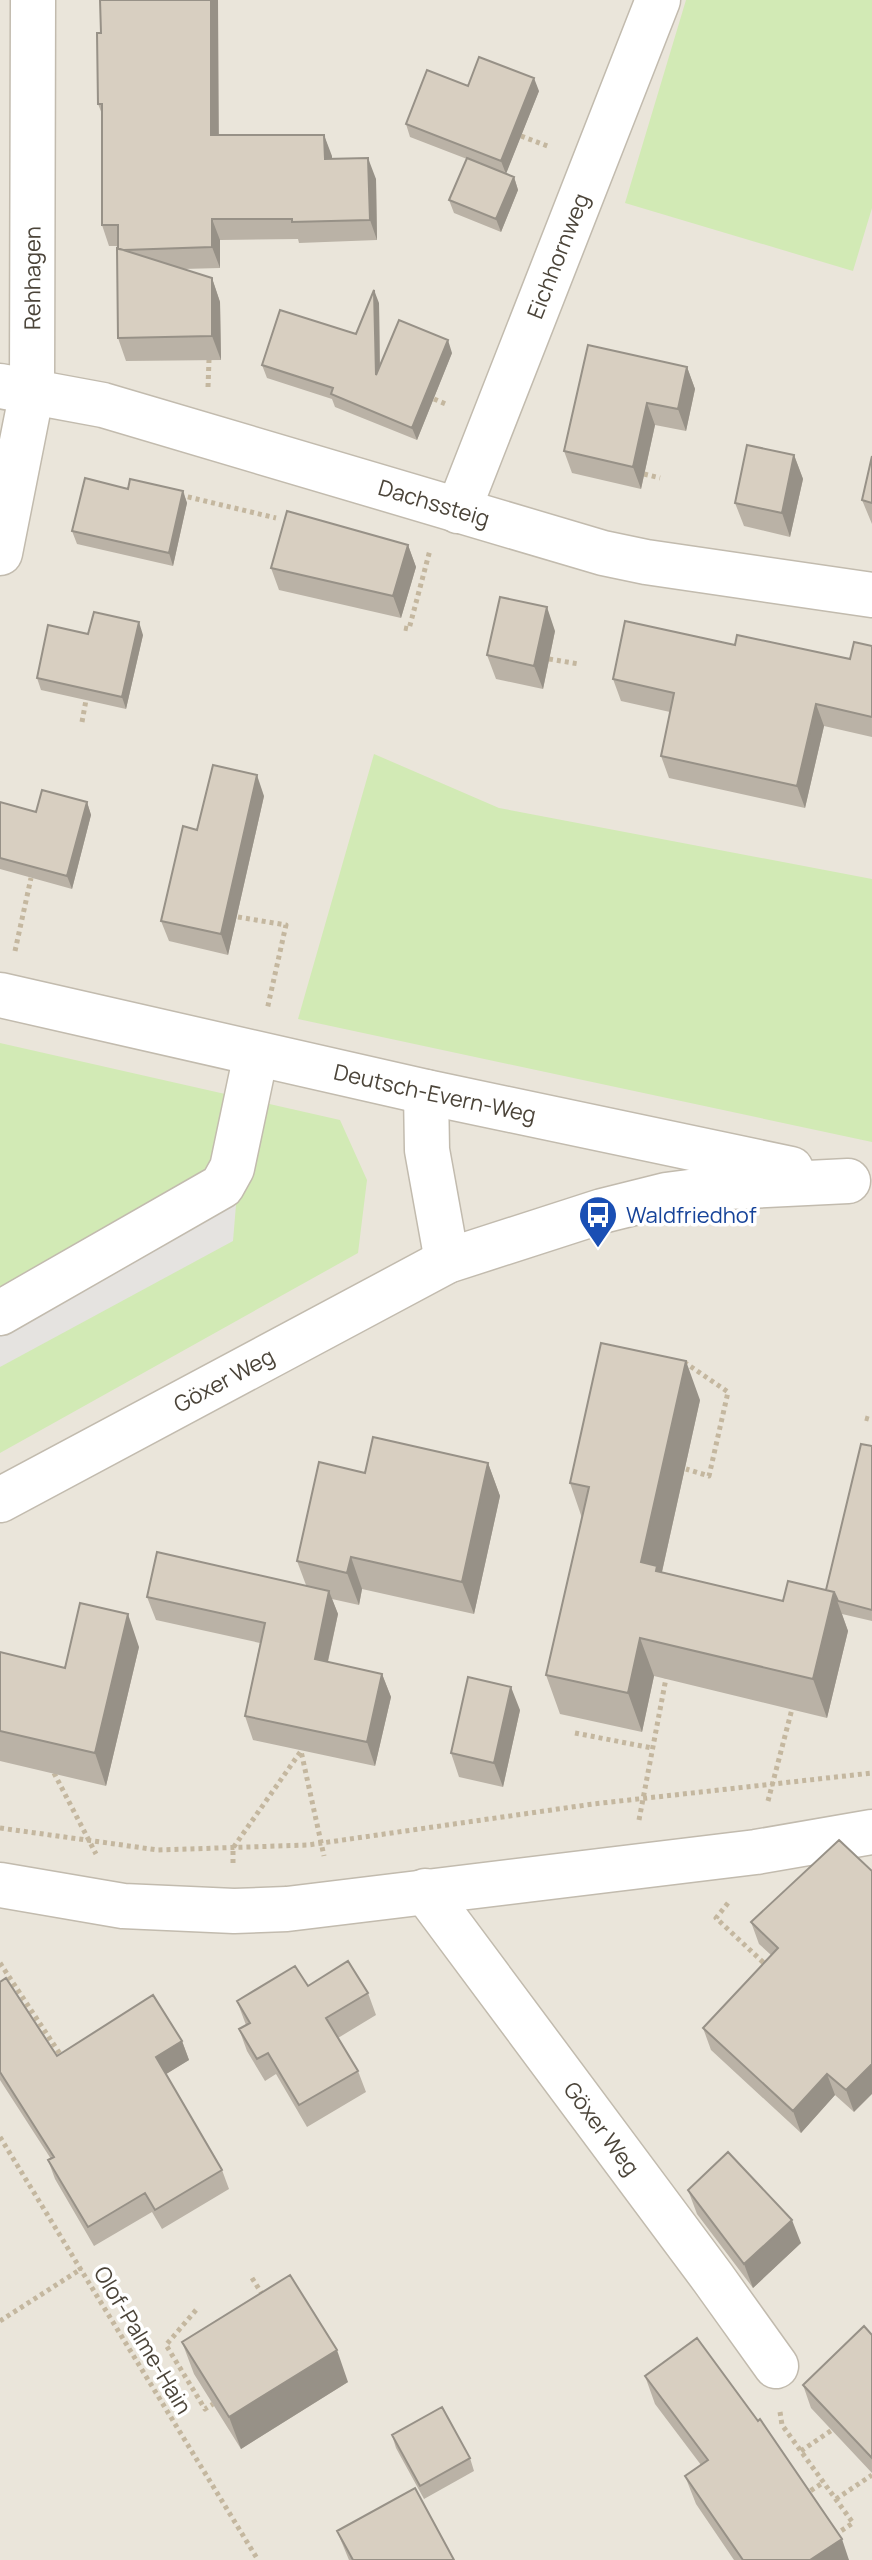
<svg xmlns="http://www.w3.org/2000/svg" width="872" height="2560" viewBox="0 0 872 2560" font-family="Manrope,sans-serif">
  <rect width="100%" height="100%" fill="#f6f3ec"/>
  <path fill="#eae5da" d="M0 0H872V2560H0Z"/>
  <path fill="#d2eab5" d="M686 0H872V208L853 271 625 203Z
    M374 754 499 808 872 879V1142L298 1019Z
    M0 1043 340 1120 367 1180 358 1253 0 1453Z"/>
  <path fill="#e5e3e0" d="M237 1193 233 1241 0 1367V1325Z"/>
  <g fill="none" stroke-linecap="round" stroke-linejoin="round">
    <defs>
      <g id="minor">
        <path id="s1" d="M0 386 103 405 603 553 646 562 872 595"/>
        <path id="s2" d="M458 511 658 0"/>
        <path id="s3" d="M0 553 32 391 33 0"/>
        <path id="s4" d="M0 995 426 1092 791 1169"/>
        <path d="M426 1092 427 1150 447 1261"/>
        <path d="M0 1313 222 1186 232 1168 256 1054"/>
        <path id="s5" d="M0 1500 447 1261 602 1211 666 1195 727 1187 848 1181"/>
        <path d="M0 1885 123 1906 234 1911 287 1909 756 1852 872 1832"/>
        <path id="s6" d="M425 1891 713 2278 776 2366"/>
      </g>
    </defs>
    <use href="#minor" stroke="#c2bbae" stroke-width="47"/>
    <path stroke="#c4b79f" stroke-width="5" stroke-dasharray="4 4" stroke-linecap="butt" d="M521 136 550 147
      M208 387 209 360
      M434 399 448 405
      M644 474 660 478
      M180 495 276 518
      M404 628 409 629 430 550
      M549 659 579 664
      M82 722 86 700
      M238 917 286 925 267 1010
      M15 951 31 878
      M684 1362 728 1392 709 1476 686 1469
      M865 1418 872 1420
      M575 1733 652 1748
      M54 1773 96 1854
      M768 1801 792 1709
      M639 1820 667 1673
      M0 1828 158 1850 308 1845 593 1804 872 1773
      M233 1863V1848L301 1751 324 1856
      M728 1903 716 1918 767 1966
      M0 1963 60 2054 58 2056
      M0 2137 258 2560
      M252 2278 264 2297
      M196 2310 166 2345 205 2409 213 2404
      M0 2321 81 2269
      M780 2412 782 2425 853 2523 833 2536
      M801 2451 832 2430
      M804 2495 824 2482
      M836 2499 872 2475"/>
    <use href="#minor" stroke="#fff" stroke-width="44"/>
  </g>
  <path fill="#bab2a6" d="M101 33 219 135H324L332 159 376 179 377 240 299 243 298 239 220 240V268L183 269 212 278 220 302 221 360 126 361 118 338V246H109L102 225V114L98 104Z
    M468 86 539 91 506 173 514 177 518 190 501 232 454 213 449 200 467 159 410 137 406 124Z
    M379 303 380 365 452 353 417 440 335 407 332 399 267 378 262 365 356 334Z
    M687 367 695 389 686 431 655 425 641 489 572 473 564 451Z
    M794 455 803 479 790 537 744 526 735 503Z
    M872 456V524L862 500Z
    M128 489 183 491 187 503 173 566 77 544 72 531Z
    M408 545 416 567 401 618 279 590 271 568Z
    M555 631 543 689 496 679 487 655Z
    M88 634 143 635 126 709 41 690 37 678Z
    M735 645 850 659 872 646V737L824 726 805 808 669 778 661 756 670 712 621 701 613 679Z
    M264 796 228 955 169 941 161 921 197 830Z
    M0 802 36 812 87 802 91 815 72 889 0 869Z
    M700 1400 662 1572 783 1601 826 1590 872 1446V1621L842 1614 848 1631 827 1718 654 1676 642 1732 560 1714 546 1675 582 1518 570 1483Z
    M488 1463 500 1496 474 1614 362 1589 359 1605 332 1599 338 1614 328 1662 382 1674 391 1697 375 1766 253 1740 245 1716 260 1643 156 1620 147 1597 306 1585 297 1561 365 1473Z
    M139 1647 106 1786 0 1761V1652L65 1668Z
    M520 1710 503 1787 459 1777 451 1753Z
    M839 1840 854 2112 835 2095 801 2133 711 2050 703 2028 771 1955 759 1944 751 1922Z
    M0 1982 57 2056 182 2041 189 2060 166 2074 222 2170 229 2189 162 2229 152 2212 94 2246 55 2179 48 2160 51 2159 0 2080Z
    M308 1986 368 1993 376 2015 338 2038 358 2071 366 2092 307 2127 276 2074 265 2081 247 2051 239 2029 246 2025 237 2001Z
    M688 2190 801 2243 753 2288 697 2214Z
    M872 2335V2473L811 2408 803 2385Z
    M182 2342 348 2382 241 2449 194 2374Z
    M645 2376 849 2560H734L696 2504 685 2476 701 2465 655 2404Z
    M392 2435 470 2458 474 2471 424 2499 396 2448Z
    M337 2531 454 2560H349Z"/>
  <path fill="#979187" d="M211 0H218L219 155 211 135Z
    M534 78 539 91 506 174 501 161Z
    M324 135 332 156V179L325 159Z
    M368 158 376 179 377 240 370 220Z
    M514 177 518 190 501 232 496 219Z
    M212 219 220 240V268L212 247Z
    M212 278 220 302 221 360 212 336Z
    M374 290 379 303 380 387 376 375Z
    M448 340 452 353 417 440 412 428Z
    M687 367 695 389 686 431 678 409Z
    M647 403 655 425 641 489 633 467Z
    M794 455 803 479 790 537 782 513Z
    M183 491 187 503 173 566 169 553Z
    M408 545 416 567 401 618 393 596Z
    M547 607 555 631 543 689 534 666Z
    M139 622 143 635 126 709 122 697Z
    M816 704 824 726 805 808 797 786Z
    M257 775 264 796 228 955 221 934Z
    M87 802 91 815 72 889 67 876Z
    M686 1361 700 1400 661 1576 641 1562Z
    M488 1463 500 1496 474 1614 462 1582Z
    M351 1557 362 1589 359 1605 347 1573Z
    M329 1591 338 1614 323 1683 315 1659Z
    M834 1592 848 1631 827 1718 813 1679Z
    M128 1614 139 1647 106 1786 95 1753Z
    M640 1638 654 1676 642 1732 628 1693Z
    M382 1674 391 1697 375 1766 367 1742Z
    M511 1687 520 1710 503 1787 494 1763Z
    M182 2041 189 2060 163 2076 156 2057Z
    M872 2064V2094L854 2112 846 2090Z
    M827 2074 835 2095 801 2133 793 2111Z
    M792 2220 801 2243 753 2288 744 2264Z
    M337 2350 348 2382 241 2449 229 2417Z
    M842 2539 849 2560H810Z"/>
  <path fill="#d8cfc1" stroke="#979187" stroke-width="2" d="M100 0H211V135H324L325 159 368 158 370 220 292 222V219H212V247L124 250 118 249V225H102V104H98L97 33H101Z
    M479 57 534 78 501 161 406 124 427 70 468 86Z
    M467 158 514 177 496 219 449 200Z
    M117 248 212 278V336L118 338Z
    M374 290 376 375 399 320 448 340 412 428 331 394 333 388 262 365 280 310 356 334Z
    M588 345 687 367 678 409 647 403 633 467 564 451Z
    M747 445 794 455 782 513 735 503Z
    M872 456V503L862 500Z
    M85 478 128 489 130 479 183 491 169 553 72 531Z
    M287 511 408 545 393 596 271 568Z
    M500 597 547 607 534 666 487 655Z
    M94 612 139 622 122 697 37 678 48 625 88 634Z
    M625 621 735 645 737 635 850 659 854 642 872 646V717L816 704 797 786 661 756 674 693 613 679Z
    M213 765 257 775 221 934 161 921 183 826 197 830Z
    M42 790 87 802 67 876 0 858V802L36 812Z
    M601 1343 686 1361 641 1562 657 1566 656 1571 783 1601 788 1581 834 1592 813 1679 640 1638 628 1693 546 1675 589 1487 570 1483Z
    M373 1437 488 1463 462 1582 351 1557 347 1573 297 1561 319 1462 365 1473Z
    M861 1444 872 1446V1610L838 1601 834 1592 826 1590Z
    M157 1552 329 1591 315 1659 382 1674 367 1742 245 1716 265 1623 147 1597Z
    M80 1603 128 1614 95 1753 0 1731V1652L65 1668Z
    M468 1677 511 1687 494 1763 451 1753Z
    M839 1840 872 1871V2064L846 2090 827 2074 793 2111 703 2028 778 1948 751 1922Z
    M348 1961 368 1993 326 2018 358 2071 299 2105 268 2053 257 2059 239 2029 250 2023 237 2001 295 1966 308 1986Z
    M6 1978 57 2056 153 1995 182 2041 156 2057 222 2170 155 2210 145 2193 88 2227 48 2160 54 2157 0 2072V1982Z
    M728 2152 792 2220 744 2264 688 2190Z
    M290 2275 337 2350 229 2417 182 2342Z
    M864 2326 872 2335V2458L803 2385Z
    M697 2338 758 2421 760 2419 842 2539 810 2560H743L685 2476 708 2460 645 2376Z
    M442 2407 470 2458 420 2486 392 2435Z
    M415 2488 454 2560H353L337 2531Z"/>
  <defs>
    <symbol id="bus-pin" viewBox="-11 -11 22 30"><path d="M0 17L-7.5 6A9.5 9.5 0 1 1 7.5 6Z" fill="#1a4fb4" stroke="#fff"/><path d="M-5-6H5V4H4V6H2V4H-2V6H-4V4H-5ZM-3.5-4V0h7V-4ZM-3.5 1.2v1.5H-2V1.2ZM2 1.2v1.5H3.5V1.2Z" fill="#fff"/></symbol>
  </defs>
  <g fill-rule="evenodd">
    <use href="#bus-pin" x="576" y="1193" width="44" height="60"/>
  </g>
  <g text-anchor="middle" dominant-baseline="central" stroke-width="7" stroke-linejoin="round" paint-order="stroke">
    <g font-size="22" fill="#4b4439" stroke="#fff">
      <text stroke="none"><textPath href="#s2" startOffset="274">Eichhornweg</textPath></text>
      <text stroke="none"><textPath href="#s3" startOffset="278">Rehhagen</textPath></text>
      <text stroke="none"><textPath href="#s1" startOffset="450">Dachssteig</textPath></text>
      <text stroke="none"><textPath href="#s4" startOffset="446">Deutsch-Evern-Weg</textPath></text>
      <text stroke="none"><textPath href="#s5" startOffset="254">Göxer Weg</textPath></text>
      <text stroke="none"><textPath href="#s6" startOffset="296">Göxer Weg</textPath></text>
      <text transform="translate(143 2340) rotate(59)">Olof-Palme-Hain</text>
    </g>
    <g font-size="22" fill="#164399" stroke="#fff" text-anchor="start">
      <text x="626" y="1215">Waldfriedhof</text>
    </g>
  </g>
</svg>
